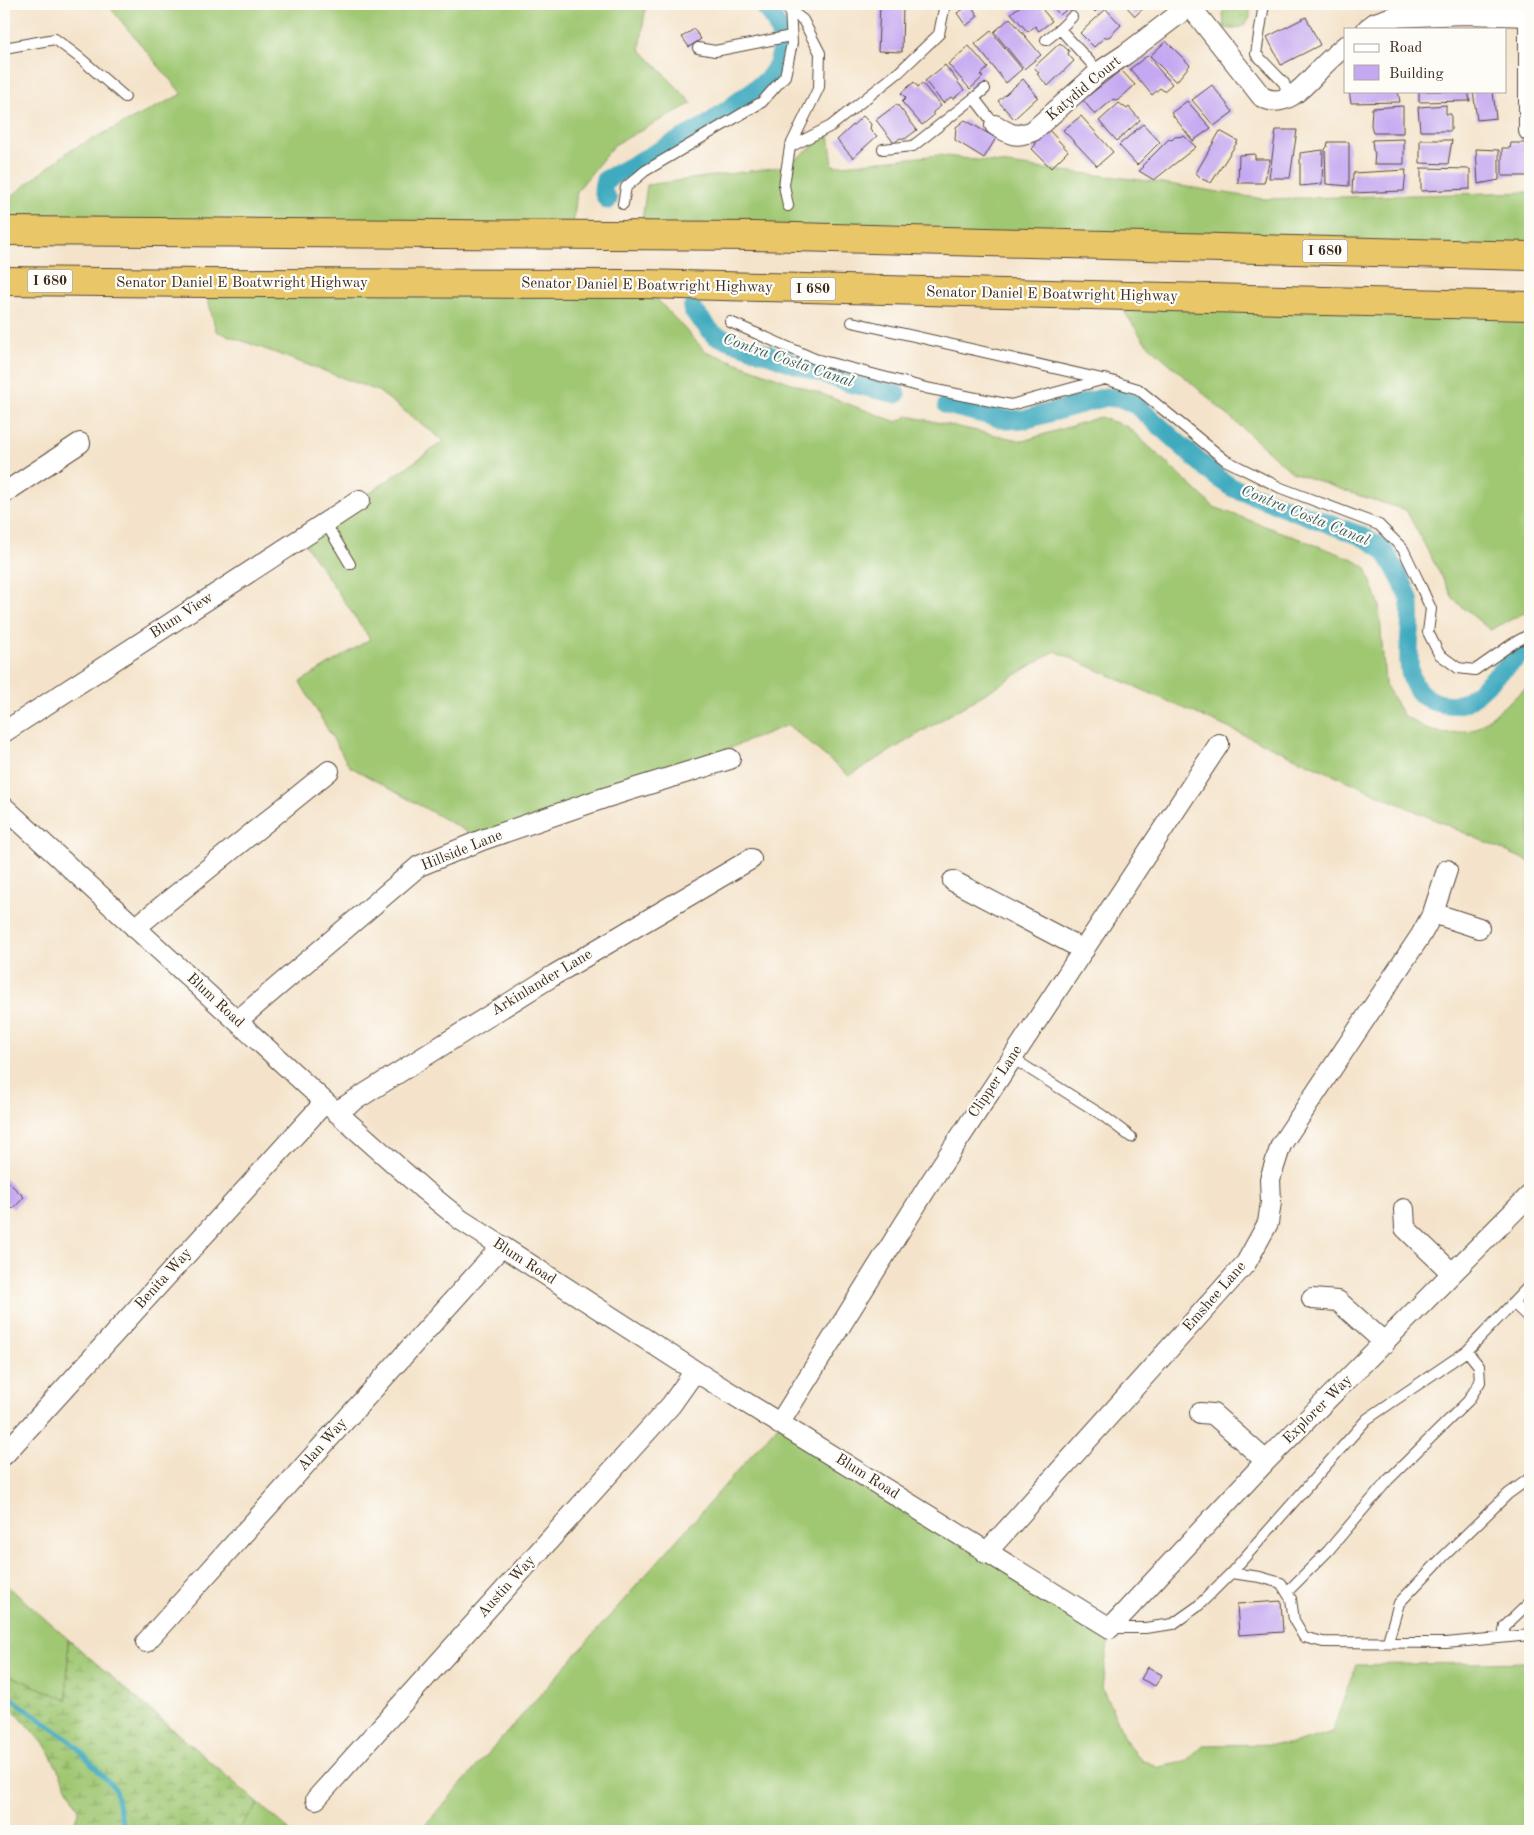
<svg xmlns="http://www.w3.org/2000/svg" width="1534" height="1835" viewBox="0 0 1534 1835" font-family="'Old Standard TT',serif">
  <defs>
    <pattern id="wetland-marsh" width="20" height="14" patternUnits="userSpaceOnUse" patternTransform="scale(1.25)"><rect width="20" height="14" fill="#a0c873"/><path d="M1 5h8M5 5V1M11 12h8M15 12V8" fill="none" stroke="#84a35e"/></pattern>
    <pattern id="park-crowns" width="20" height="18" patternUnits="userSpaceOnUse" patternTransform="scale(1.25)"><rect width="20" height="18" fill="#a0c873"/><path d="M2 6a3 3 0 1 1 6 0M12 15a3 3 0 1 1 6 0" fill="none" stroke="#84a35e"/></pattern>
  </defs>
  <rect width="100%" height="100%" fill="#fdfcf7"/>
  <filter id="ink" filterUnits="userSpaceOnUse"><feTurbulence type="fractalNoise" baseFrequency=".02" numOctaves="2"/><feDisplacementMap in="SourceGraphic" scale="10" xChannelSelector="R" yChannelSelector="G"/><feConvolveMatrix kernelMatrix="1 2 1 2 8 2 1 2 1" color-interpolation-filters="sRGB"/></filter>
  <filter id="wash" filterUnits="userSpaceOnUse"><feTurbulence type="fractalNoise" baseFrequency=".0096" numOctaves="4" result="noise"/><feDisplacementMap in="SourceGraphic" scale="20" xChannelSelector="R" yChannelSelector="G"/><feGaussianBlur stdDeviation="1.12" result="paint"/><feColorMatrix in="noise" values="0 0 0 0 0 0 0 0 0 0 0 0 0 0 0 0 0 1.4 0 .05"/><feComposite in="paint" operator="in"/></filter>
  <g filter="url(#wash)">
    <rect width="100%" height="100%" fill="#f4e3ca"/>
    <path fill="#a0c873" stroke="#6e7948" d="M107 4H646L640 49 692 103 614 145 577 191 572 234 4 231V202L69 151 182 94Z
      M829 134 833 166 939 155 1045 169 1150 181 1263 199 1530 192V256L640 235 647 185 787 166Z
      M204 283 643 284 705 351 897 422 908 416 1023 441 1100 417 1128 427 1214 507 1353 559 1366 568 1379 604 1385 684 1403 715 1428 730 1450 734 1476 729 1530 685V862L1055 651 849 776 788 725 604 798 482 840 349 766 300 682 370 639 301 538 360 500 444 441 378 391 216 331Z
      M1114 296 1530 306V610L1490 630 1454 600 1406 510 1360 496 1292 472 1144 341Z
      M779 1424 1110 1628 1102 1688 1128 1744 1142 1760 1159 1767 1185 1762 1203 1745 1292 1744 1332 1732 1356 1665 1530 1662V1831H420Z
      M4 1583 68 1639 67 1700 18 1679 4 1674Z
      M259 1804 290 1831H237Z"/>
    <path fill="url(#wetland-marsh)" stroke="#6e7948" d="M68 1639 259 1804 237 1831H72L79 1809 45 1745 4 1700V1674L18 1679 67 1700Z"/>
    <path fill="url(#park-crowns)" stroke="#6e7948" d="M1229 4H1250V18C1243 28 1236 31 1224 28V26L1223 12Z"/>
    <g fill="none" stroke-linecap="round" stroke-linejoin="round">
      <path stroke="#40aabf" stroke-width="5" d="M4 1693 73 1743 115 1789 124 1831"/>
      <path stroke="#40aabf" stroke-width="19" d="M608 200C602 193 602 188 605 180L707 125 768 79C789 55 784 25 761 4
        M692 309 714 335 849 383 896 394
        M947 405 1007 420 1027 419 1106 397 1123 399 1136 405 1215 476 1231 487 1359 535C1367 539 1375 543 1382 549 1390 557 1406 588 1409 599 1417 633 1392 686 1435 702 1445 705 1455 706 1465 702 1473 698 1479 691 1486 685 1500 673 1514 658 1530 649"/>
    </g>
    <g id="blocks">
      <path fill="#c4a8f1" d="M880 4H903L902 52 878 51Z
        M1023 4H1038L1052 21 1039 31 1035 26 1028 32 1011 13Z
        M1050 4H1071L1072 5 1060 15Z
        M1088 4H1104L1095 12Z
        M1126 4H1148L1135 16 1125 5Z
        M971 5 978 16 966 26 957 13Z
        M1106 9 1121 25 1109 37H1105L1094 47 1080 33Z
        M1306 17 1320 45 1281 65 1267 37Z
        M1010 18 1041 55 1024 69 994 32Z
        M694 29 701 39 689 47 682 37Z
        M991 31 1022 69 1006 83 975 44Z
        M1166 41 1190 65 1176 82 1150 56Z
        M1060 43 1069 51 1068 54 1074 61 1048 86 1037 74 1039 73 1034 67Z
        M969 46 988 68 980 75 983 77 970 89 948 64Z
        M1147 56 1172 84 1164 91 1160 88 1152 95 1130 69Z
        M945 65 964 90 953 99 951 97 943 103 925 81Z
        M1121 70 1135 85 1117 101 1113 99 1095 115 1083 100Z
        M1023 79 1038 97 1014 119 998 101Z
        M914 82 918 87 922 83 941 106 933 112V116L922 125 902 102 906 98 901 93Z
        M1212 85 1233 112 1214 126 1192 100Z
        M1349 91H1398L1400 102 1351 103Z
        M1419 91H1468L1470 101 1419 102Z
        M1473 91H1493L1496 118 1477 120Z
        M1187 101 1211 128 1193 141 1171 113Z
        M1119 103 1127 109 1129 107 1140 120 1117 141 1099 121Z
        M897 104 917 130 905 139 900 138 894 143 876 120Z
        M1446 105V114H1451V131H1420L1418 107Z
        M1403 106V133H1373L1371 125 1372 108Z
        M863 116 871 124 870 129 877 136 853 158 837 140Z
        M1081 116 1113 152 1097 166 1063 130Z
        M965 120 996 138 984 158 955 140 956 127Z
        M1143 124 1160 142 1137 165 1119 145Z
        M1049 130 1068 151 1051 168 1032 149 1036 144 1034 141 1044 131 1046 133Z
        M1276 130H1297L1290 178H1269Z
        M1220 131 1238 141 1211 183 1202 179 1196 173Z
        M1184 136 1196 147 1154 180 1139 171 1144 167 1142 166 1169 139 1172 140 1175 137Z
        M1404 139V164H1374L1375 153 1373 150 1372 140Z
        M1420 140H1452L1448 164 1420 163Z
        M1328 142H1349V186L1326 184 1325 149 1327 147Z
        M1511 143H1530V176H1502V148H1510Z
        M1476 149 1499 150V180L1478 184Z
        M1323 150 1322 184 1300 186V153Z
        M1255 154V159H1270L1264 183H1238L1239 155Z
        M1421 168 1470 169V189L1421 191Z
        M1406 170 1404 191 1352 193 1353 173Z
        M4 1178 24 1197 13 1209 4 1201Z
        M1281 1601 1283 1632 1239 1635 1237 1604Z
        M1148 1667 1162 1675 1155 1686 1141 1679Z"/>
    </g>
  </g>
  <g filter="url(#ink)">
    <use href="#blocks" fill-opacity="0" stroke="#574638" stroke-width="1"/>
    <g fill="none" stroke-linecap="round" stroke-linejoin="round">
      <defs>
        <path id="service" d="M782 4 803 20 820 53 819 87 790 147 831 126 899 72 939 34 945 4
          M1264 4 1256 54 1284 83 1289 97
          M1060 29 1099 72
          M1046 40 1060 29 1072 17
          M4 48 55 39 80 58 125 97
          M698 48 715 51 791 36
          M974 98 985 89
          M883 149 913 146 974 98 995 125
          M623 204 626 187 645 171 762 102 785 76 792 43 790 10
          M788 206 784 185 790 147
          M730 322 815 359 926 388 1011 405 1105 379 1138 389 1225 460 1281 488 1379 525 1403 549 1418 580 1431 609 1428 632 1439 654 1458 668 1475 670 1512 644 1530 634
          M852 322 1102 379
          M325 522 350 564
          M1012 1058 1102 1115 1131 1137
          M1513 1303 1530 1319
          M1231 1573 1260 1577 1281 1583 1291 1599 1294 1620 1304 1637 1323 1642 1446 1643 1530 1635
          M1287 1592 1328 1551 1388 1480 1468 1401 1480 1382 1479 1366 1467 1351
          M1110 1628H1145L1173 1624 1197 1607 1231 1573 1367 1419 1467 1351 1530 1285
          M1503 1637 1505 1626 1530 1602
          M1388 1641 1399 1603 1443 1557 1508 1494 1530 1478"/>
        <path id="minor" d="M1190 6 1262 97C1288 111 1308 81 1324 65 1331 58 1338 52 1345 46
          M1529 16V131
          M1367 29 1375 23 1393 17 1465 14 1530 16
          M995 125C1011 135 1015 138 1033 131L1099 72 1126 54 1192 4
          M4 493 80 443
          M4 732 360 500
          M4 807 325 1102 424 1190 461 1220 695 1371 1110 1628 1266 1461 1530 1195
          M953 881 1084 950
          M1433 913 1479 928
          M135 928 329 771
          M237 1021 419 866 482 840 604 798 730 759
          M336 1112 554 975 751 859
          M1404 1209 1405 1228 1452 1273
          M1312 1299 1338 1301 1385 1343
          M1200 1413 1213 1414 1266 1461
          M779 1424 928 1186 1219 744
          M4 1455 325 1102
          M986 1553 1246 1263 1268 1223 1271 1202 1270 1179 1281 1145 1421 935 1433 913 1447 870
          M146 1642 501 1247
          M316 1799 671 1405 695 1371"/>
        <path id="motorway" d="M4 231 753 236 1530 256
          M4 281 204 283 643 284 1530 306"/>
      </defs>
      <use href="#service" stroke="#574638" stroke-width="12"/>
      <use href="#minor" stroke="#574638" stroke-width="22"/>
      <use href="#motorway" stroke="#574638" stroke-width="30"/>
      <use href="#service" stroke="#fff" stroke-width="10"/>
      <use href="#minor" stroke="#fff" stroke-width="20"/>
      <use href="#motorway" stroke="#e9c769" stroke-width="28"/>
    </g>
  </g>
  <g text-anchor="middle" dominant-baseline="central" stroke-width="4.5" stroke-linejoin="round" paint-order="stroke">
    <g fill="#fdfcf7" stroke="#75695f" stroke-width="1">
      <rect x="1302.5" y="239.5" width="45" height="23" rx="4"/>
      <rect x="27.5" y="269.5" width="45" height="23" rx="4"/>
      <rect x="790.5" y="277.5" width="45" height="23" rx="4"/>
    </g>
    <g font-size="14" font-weight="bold" fill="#3b2a1e">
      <text x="1325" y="251">I 680</text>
      <text x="50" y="281">I 680</text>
      <text x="813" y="289">I 680</text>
    </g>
    <g font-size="15" fill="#3b2a1e" stroke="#fdfcf7">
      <text transform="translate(1084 89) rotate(-40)">Katydid Court</text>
      <text x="242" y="283">Senator Daniel E Boatwright Highway</text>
      <text transform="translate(647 286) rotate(1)">Senator Daniel E Boatwright Highway</text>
      <text transform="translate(1052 295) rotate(1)">Senator Daniel E Boatwright Highway</text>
      <text transform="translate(182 616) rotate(-33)">Blum View</text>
      <text transform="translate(462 851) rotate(-22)">Hillside Lane</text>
      <text transform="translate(542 983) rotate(-31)">Arkinlander Lane</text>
      <text transform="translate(215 1001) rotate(43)">Blum Road</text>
      <text transform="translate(996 1082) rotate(-56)">Clipper Lane</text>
      <text transform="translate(524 1262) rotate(33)">Blum Road</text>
      <text transform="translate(164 1279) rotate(-48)">Benita Way</text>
      <text transform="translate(1215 1297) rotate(-49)">Emshee Lane</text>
      <text transform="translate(1318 1410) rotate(-45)">Explorer Way</text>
      <text transform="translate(323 1445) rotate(-48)">Alan Way</text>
      <text transform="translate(867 1477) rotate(32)">Blum Road</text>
      <text transform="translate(507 1587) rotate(-48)">Austin Way</text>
    </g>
    <g font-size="16" font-style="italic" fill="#3d5d5e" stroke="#fdfcf7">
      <text transform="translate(788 361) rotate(19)">Contra Costa Canal</text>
      <text transform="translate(1305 516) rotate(22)">Contra Costa Canal</text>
    </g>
  </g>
  <rect width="1534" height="1835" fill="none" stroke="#fdfcf7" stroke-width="20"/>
  <rect x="1344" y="28" width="162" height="65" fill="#fdfcf7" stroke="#afa8a0"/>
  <rect x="1354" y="44" width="25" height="8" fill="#ffffff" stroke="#afa8a0"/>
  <text x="1389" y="52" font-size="15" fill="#3b2a1e">Road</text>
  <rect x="1354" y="65" width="25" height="15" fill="#c4a8f1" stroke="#afa8a0"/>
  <text x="1389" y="78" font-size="15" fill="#3b2a1e">Building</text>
</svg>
